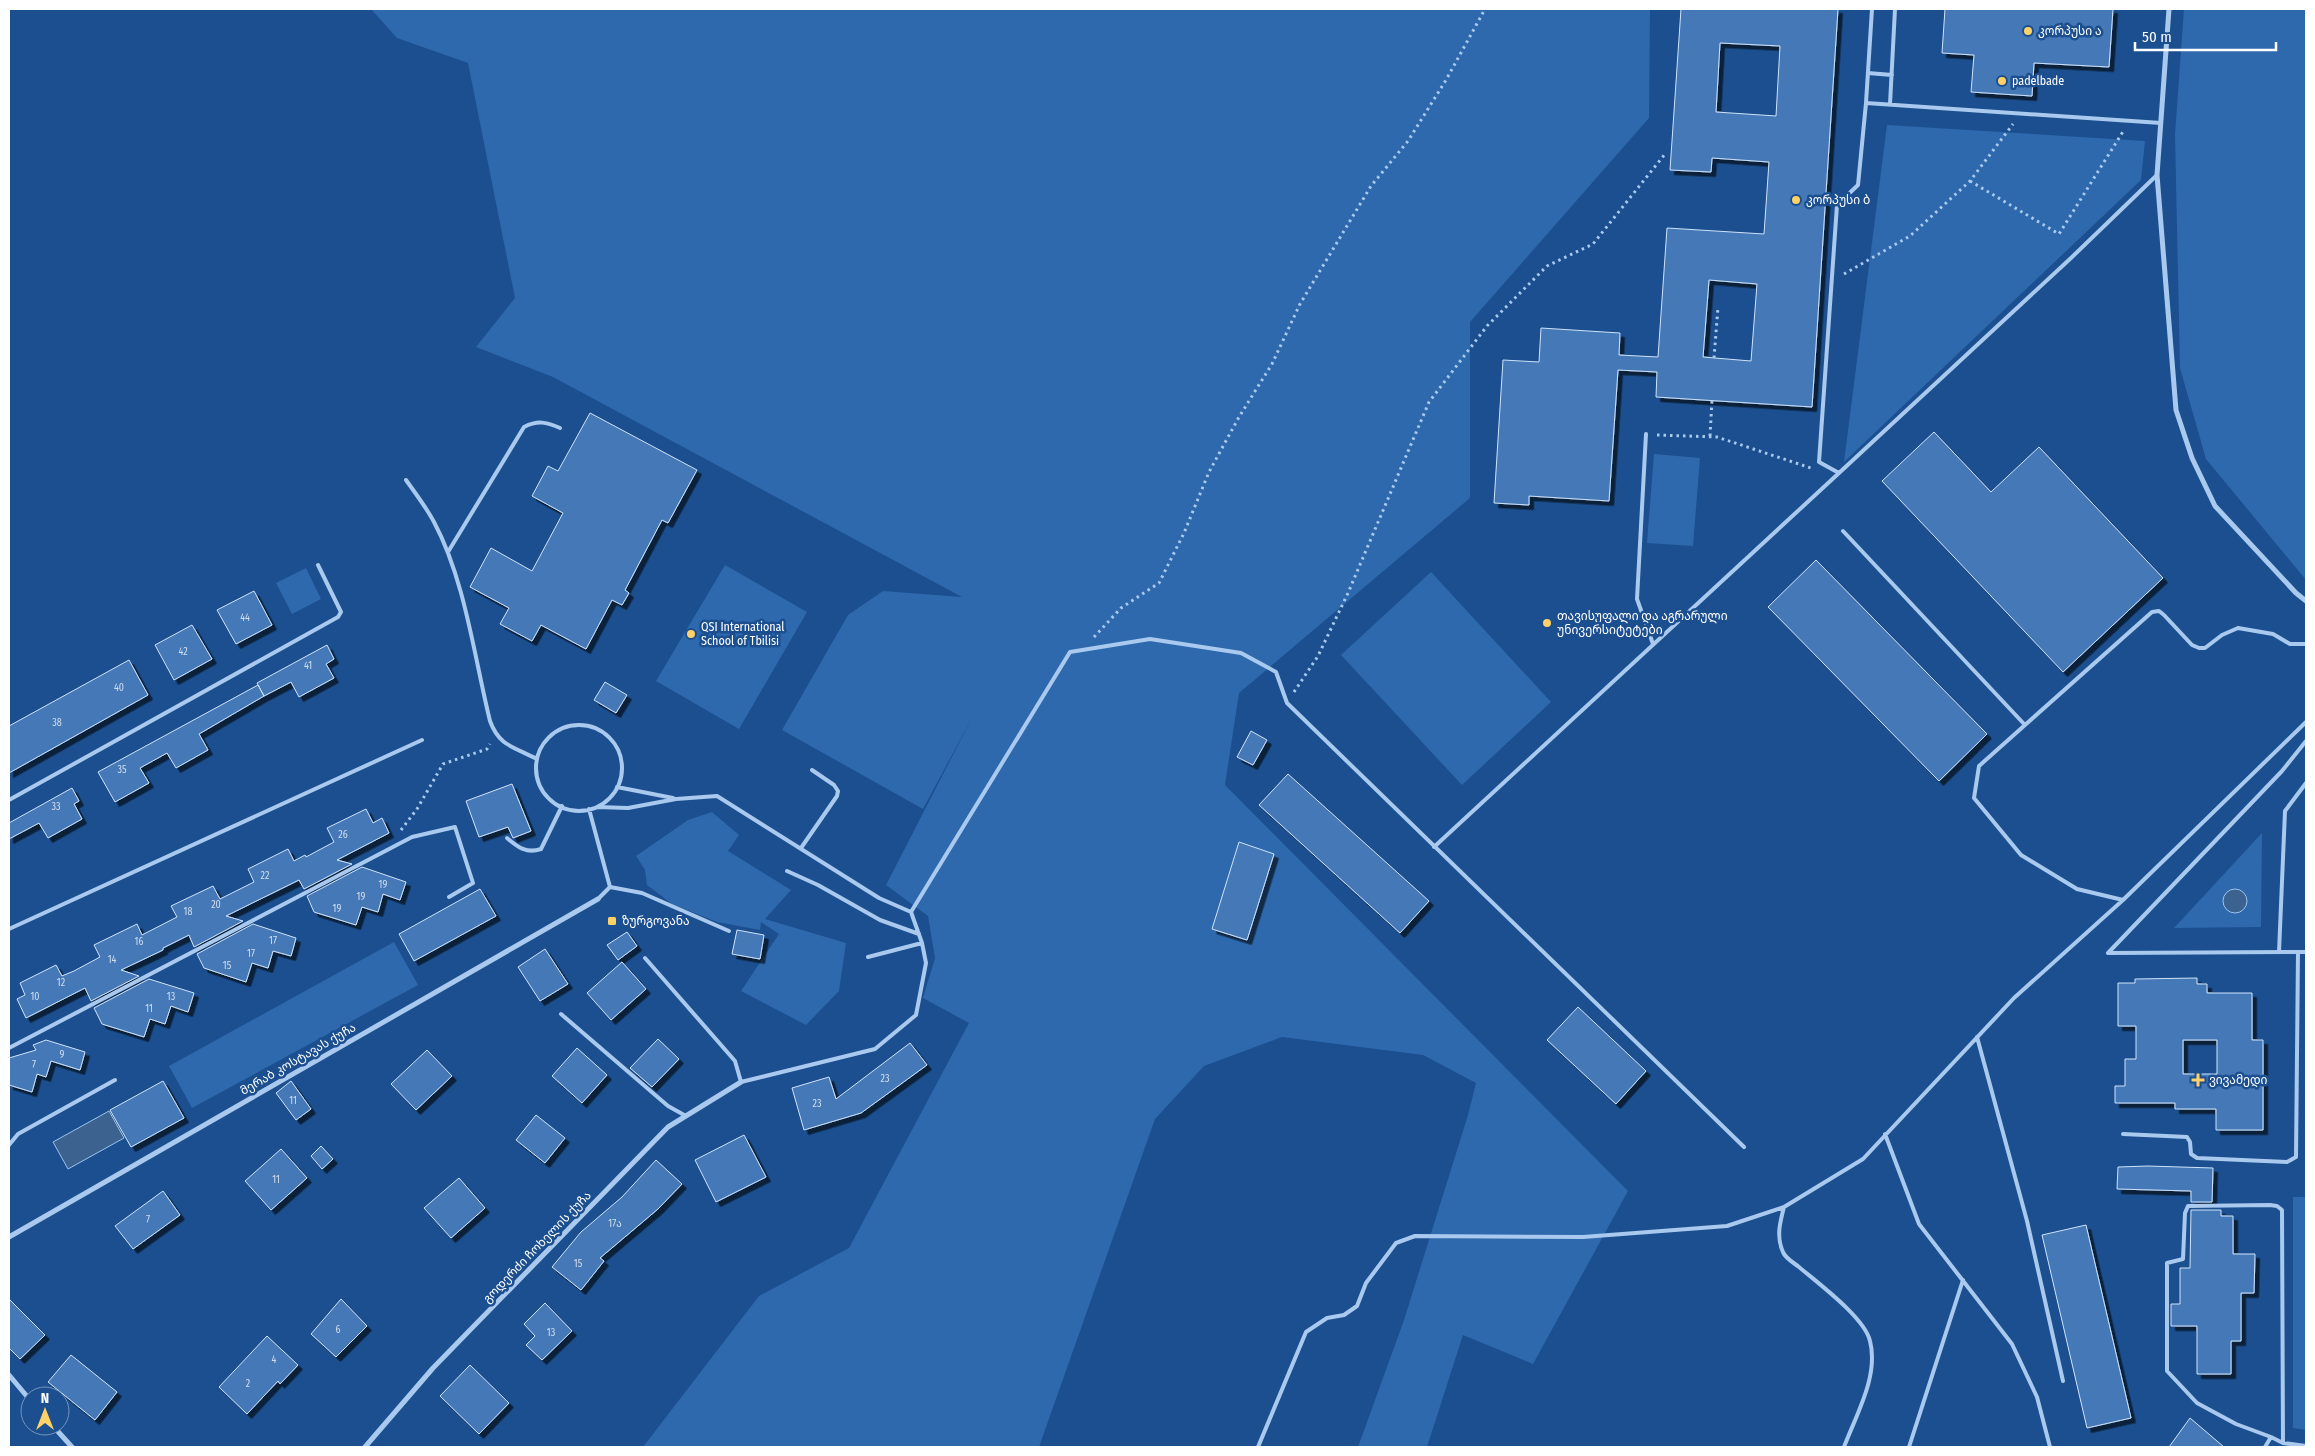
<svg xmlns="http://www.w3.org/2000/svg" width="2315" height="1456" viewBox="0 0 2315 1456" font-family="'Fira Sans Condensed','Noto Sans Georgian',sans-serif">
  <defs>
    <filter id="shadow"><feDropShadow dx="4.5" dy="4.5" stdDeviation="0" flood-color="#0009"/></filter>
  </defs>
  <rect width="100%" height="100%" fill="#1b4f8f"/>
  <path fill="#2e69ad" d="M371 9H1650L1649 118 1470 322V498L1239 693 1225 785 1628 1191 1533 1364 1463 1335 1427 1447H1358L1404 1320 1468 1115 1476 1083 1423 1055 1282 1037 1204 1066 1155 1119 1039 1447H643L759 1296 849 1248 969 1023 923 998 935 958 928 916 886 885 973 716 923 809 782 730 848 615 883 591 962 597 553 377 476 347 515 298 468 63 397 38Z
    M2184 9H2306V580L2206 459 2180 368 2175 134Z
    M1887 125 2145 141 2141 180 1844 462Z
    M1654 454 1700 458 1693 546 1647 543Z
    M725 565 807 612 739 729 656 681Z
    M306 568 321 599 292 614 276 583Z
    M1431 572 1551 702 1462 785 1341 655Z
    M712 812 739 835 728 851 791 890 765 919 846 943 839 991 806 1025 741 991 779 934 761 922 760 930 717 922 672 904 647 885 645 870 636 856 688 820Z
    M2262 833 2261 927 2174 928Z
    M394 942 418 985 192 1108 169 1066Z
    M2293 1197H2306V1430L2293 1428Z"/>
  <path fill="#3c6290" stroke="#9cc4f0" d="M2223 901a12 12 0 1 1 24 0a12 12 0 1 1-24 0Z
    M109 1111 124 1138 68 1169 53 1142Z"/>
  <path fill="#4478b7" stroke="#cfe3fa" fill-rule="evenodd" filter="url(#shadow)" d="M1681 9H1838L1812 407 1656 397 1657 372 1618 370 1609 501 1529 496V505L1494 503 1503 360 1539 362 1541 328 1620 333 1619 355 1658 357 1667 228 1764 234 1769 162 1712 158 1711 172 1670 170ZM1720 43 1780 46 1776 116 1716 112ZM1709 280 1757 284 1751 361 1703 357Z
    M1945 9H2113L2109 67 2034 63 2032 96 1971 92 1974 55 1942 53Z
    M590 413 697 470 668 523 662 520 625 590 629 593 622 605 612 600 586 649 541 625 532 641 500 624 509 608 470 587 491 548 532 571 563 513 532 496 548 466 558 471Z
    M1934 432 1991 492 2039 447 2163 578 2063 672 1882 481Z
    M1816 560 1987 734 1939 781 1768 607Z
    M254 591 272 625 236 644 217 610Z
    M192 625 212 659 174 680 155 645Z
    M327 645 334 659 326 664 334 678 299 697 291 682 264 696 257 683Z
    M129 660 148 695 9 773V726Z
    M605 682 627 695 616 713 594 700Z
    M258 685 264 696 199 734 208 750 176 768 167 753 140 768 149 783 115 802 98 772Z
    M1251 731 1267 740 1253 765 1237 757Z
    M1288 774 1429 901 1400 933 1259 805Z
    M512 784 531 831 513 838 508 827 479 837 466 801Z
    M72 788 79 801 74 804 82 819 48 838 39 823 9 839V823Z
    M366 809 373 823 382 818 389 833 337 860 352 864 304 889 299 880 226 916 243 921 194 947 189 935 163 948V950L121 970 139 976 91 1001 85 988 26 1018 17 999 25 995 20 983 56 965 62 976 74 971 100 957 94 945 137 924 142 935 177 917 171 906 213 886 220 899 254 882 248 869 288 849 294 861 305 855 306 857 334 842 327 828Z
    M1239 842 1274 854 1247 940 1212 929Z
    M362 867 406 882 400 900 383 894 378 912 362 907 356 925 314 912 307 896Z
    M480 889 496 916 414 961 399 934Z
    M253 924 296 938 291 956 273 951 268 968 252 963 246 982 204 968 197 954Z
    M737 930 764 935 760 959 732 954Z
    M627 932 637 946 618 960 607 945Z
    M545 949 568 984 540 1001 518 967Z
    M622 962 646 989 611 1020 587 993Z
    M2197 978V984H2207V993H2252V1040H2263V1130H2216V1109H2175V1103H2115V1086H2125V1059H2136V1026H2118V983H2135V979ZM2183 1040H2217V1074H2183Z
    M149 979 194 993 188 1012 171 1006 165 1024 150 1019 144 1037 102 1024 94 1008Z
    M1578 1007 1646 1071 1616 1104 1547 1040Z
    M658 1039 679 1059 652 1087 630 1068Z
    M46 1040 85 1052 80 1070 51 1061 46 1077 37 1074 32 1092 9 1085V1058L36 1050 33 1045Z
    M910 1043 927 1065 861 1113 804 1130 792 1088 829 1077 836 1099Z
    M577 1048 607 1075 582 1103 552 1076Z
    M427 1050 452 1076 416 1110 391 1084Z
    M163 1081 184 1118 131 1147 110 1110Z
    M291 1081 311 1109 296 1120 276 1093Z
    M536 1115 565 1138 545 1163 516 1140Z
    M744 1135 766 1177 716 1202 695 1160Z
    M321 1146 333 1159 322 1169 311 1156Z
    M281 1149 307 1178 271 1210 245 1181Z
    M656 1160 682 1184 658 1209 600 1258 604 1261 581 1290 552 1267 581 1232 622 1197Z
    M2148 1166 2213 1168 2212 1202H2191V1191L2117 1189 2118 1167Z
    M459 1178 485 1208 451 1238 424 1208Z
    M163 1191 180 1215 133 1249 115 1226Z
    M2191 1210H2221V1216H2233V1254H2255L2254 1293H2241V1341H2231V1374H2197V1326H2171V1304H2180V1268H2190Z
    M2086 1225 2131 1418 2087 1428 2042 1235Z
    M9 1299 45 1335 20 1359 9 1348Z
    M341 1299 367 1326 336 1357 311 1334Z
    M545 1303 572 1331 542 1360 526 1345 535 1336 524 1324Z
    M267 1336 298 1365 280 1384 278 1381 247 1414 219 1387Z
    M71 1355 117 1392 95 1420 48 1382Z
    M470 1365 509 1403 479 1434 440 1396Z
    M2190 1418 2224 1447H2169Z"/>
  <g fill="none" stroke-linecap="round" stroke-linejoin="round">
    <path stroke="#a9c9ee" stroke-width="3" stroke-dasharray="2.5 4" stroke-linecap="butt" d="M1970 181 2059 234 2124 130
      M1844 274 1910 236 1970 181 2013 124
      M1714 358 1718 307
      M1657 435 1717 437 1811 468
      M1710 436 1712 400
      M1094 637 1121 608 1159 583 1184 533 1209 472 1239 417 1272 364 1300 304 1371 186 1408 141 1446 80 1485 9
      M1294 692 1318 656 1348 593 1429 402 1487 326 1547 266 1593 244 1665 154
      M401 830 417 809 443 764 487 749 490 744"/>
    <path stroke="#a9c9ee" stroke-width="4" d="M1872 9 1866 103 2161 123
      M1868 73 1892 75
      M1890 104 1895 9
      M1646 434 1637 599 1653 644
      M1839 473 2071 258 2157 175
      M406 480C416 494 426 507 434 522 465 580 474 656 490 721 499 746 514 747 537 759
      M1843 531 2025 725 1979 766 1974 798 2021 855 2077 889 2123 900
      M448 552 524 427C538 420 546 422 560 428
      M2025 725 2152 612 2159 611 2164 615 2192 645 2199 648H2205L2222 635 2238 628 2273 634 2290 644H2306
      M536 768a43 43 0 1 1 86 0a43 43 0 1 1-86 0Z
      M617 787 673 798
      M9 800 338 617 341 612 318 565
      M597 807 628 808 676 799 717 796 879 898 911 912
      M589 809 610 887 598 899
      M507 838C518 847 526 854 541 849L562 806
      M1434 847 1839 473 1819 462 1837 205 1858 185 1866 103
      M801 848 837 796 838 791 834 785 812 770
      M787 871 818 885 880 920 919 934
      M610 887 642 893 729 931
      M9 929 422 740
      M2279 952 2285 811 2306 783
      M2108 953 2282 771 2306 741
      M2109 953 2306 952
      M868 957 922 943
      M645 958 735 1061 741 1082 875 1049 916 1015 926 963 922 943 911 912 1070 652 1150 639 1241 653 1276 672 1287 703 1744 1147
      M561 1014 668 1106 686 1116
      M1977 1037 2027 1221 2063 1381
      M9 1048 412 837 455 827 473 883 449 897
      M1885 1134 1919 1224 2012 1344 2037 1397 2050 1447
      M2123 1134 2187 1137 2190 1142 2191 1154 2197 1158 2287 1162 2296 1157 2298 952
      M9 1145 18 1134 115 1080
      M2283 1443 2271 1437 2236 1424 2197 1403 2167 1371V1263L2183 1259 2185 1213 2188 1206 2270 1205 2277 1206 2282 1210 2283 1443 2306 1446
      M1258 1447 1306 1332 1327 1318 1344 1315 1357 1306 1366 1283 1396 1243 1415 1236 1583 1237 1727 1226 1784 1207
      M1844 1447C1856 1415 1879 1376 1870 1341 1865 1318 1818 1283 1799 1267 1794 1263 1785 1258 1783 1252 1776 1237 1780 1222 1784 1207L1863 1159 2014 998 2123 900 2306 722
      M1909 1447 1963 1280
      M2265 1447 2271 1437"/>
    <path stroke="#a9c9ee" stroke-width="5" d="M2169 9 2157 175 2176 410 2192 458 2215 506 2296 593 2306 601
      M9 1237 598 899
      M9 1375 30 1400
      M53 1426 72 1447
      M365 1447 433 1368 668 1127 741 1082"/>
  </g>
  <g fill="#ffd166" stroke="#1b4f8f" stroke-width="2">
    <circle cx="2028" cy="31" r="5"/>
    <circle cx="2002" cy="81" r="5"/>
    <circle cx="1796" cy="200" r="5"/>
    <circle cx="1547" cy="623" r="5"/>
    <circle cx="691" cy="634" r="5"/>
    <rect x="607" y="916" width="10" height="10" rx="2.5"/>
    <path d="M2195.5 1072.5h5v5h5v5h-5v5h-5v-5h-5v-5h5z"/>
  </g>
  <g text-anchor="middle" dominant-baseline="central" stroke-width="5" stroke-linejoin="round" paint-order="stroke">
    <g font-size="10" fill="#d0dded">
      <text x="245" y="618">44</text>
      <text x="183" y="652">42</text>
      <text x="308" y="666">41</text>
      <text x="119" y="688">40</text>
      <text x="57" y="723">38</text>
      <text x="122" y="770">35</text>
      <text x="56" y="807">33</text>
      <text x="343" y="835">26</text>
      <text x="265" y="876">22</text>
      <text x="383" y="885">19</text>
      <text x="361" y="897">19</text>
      <text x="216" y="905">20</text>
      <text x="337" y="909">19</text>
      <text x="188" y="912">18</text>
      <text x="273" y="941">17</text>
      <text x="139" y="942">16</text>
      <text x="251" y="954">17</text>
      <text x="112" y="960">14</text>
      <text x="227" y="966">15</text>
      <text x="61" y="983">12</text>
      <text x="35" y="997">10</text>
      <text x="171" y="997">13</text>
      <text x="149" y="1009">11</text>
      <text x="62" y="1055">9</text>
      <text x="34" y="1065">7</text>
      <text x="885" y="1079">23</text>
      <text x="293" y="1101">11</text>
      <text x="817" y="1104">23</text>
      <text x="276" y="1180">11</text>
      <text x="148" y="1220">7</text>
      <text x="615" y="1224">17ა</text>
      <text x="578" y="1264">15</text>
      <text x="338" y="1330">6</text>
      <text x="551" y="1333">13</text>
      <text x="274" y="1360">4</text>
      <text x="248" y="1384">2</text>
    </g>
    <g font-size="12" fill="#fff" stroke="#1b4f8f" text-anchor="start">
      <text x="2038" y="31">კორპუსი ა</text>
      <text x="2012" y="81">padelbade</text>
      <text x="1806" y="200">კორპუსი ბ</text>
      <text x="1557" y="616">თავისუფალი და აგრარული<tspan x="1557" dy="14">უნივერსიტეტები</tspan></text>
      <text x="701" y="627">QSI International<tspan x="701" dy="14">School of Tbilisi</tspan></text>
      <text x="622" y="921">ზურგოვანა</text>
      <text x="2209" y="1080">ვივამედი</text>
    </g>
    <g font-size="12" fill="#fff" stroke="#1b4f8f">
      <text transform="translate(298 1059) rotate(-30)">მერაბ კოსტავას ქუჩა</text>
      <text transform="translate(537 1247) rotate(-46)">გოდერძი ჩოხელის ქუჩა</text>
    </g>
  </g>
  <rect width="2315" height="1456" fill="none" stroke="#ffffff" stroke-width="20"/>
  <g transform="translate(45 1411)"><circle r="24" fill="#1b4f8f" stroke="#7695bc"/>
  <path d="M0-4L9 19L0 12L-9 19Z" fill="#ffd166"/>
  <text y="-8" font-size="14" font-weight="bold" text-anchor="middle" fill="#ffffff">N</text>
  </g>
  <path d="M2135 42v8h141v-8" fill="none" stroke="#ffffff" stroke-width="2.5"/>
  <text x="2142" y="42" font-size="15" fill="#ffffff" stroke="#1b4f8f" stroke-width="4" paint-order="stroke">50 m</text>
</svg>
